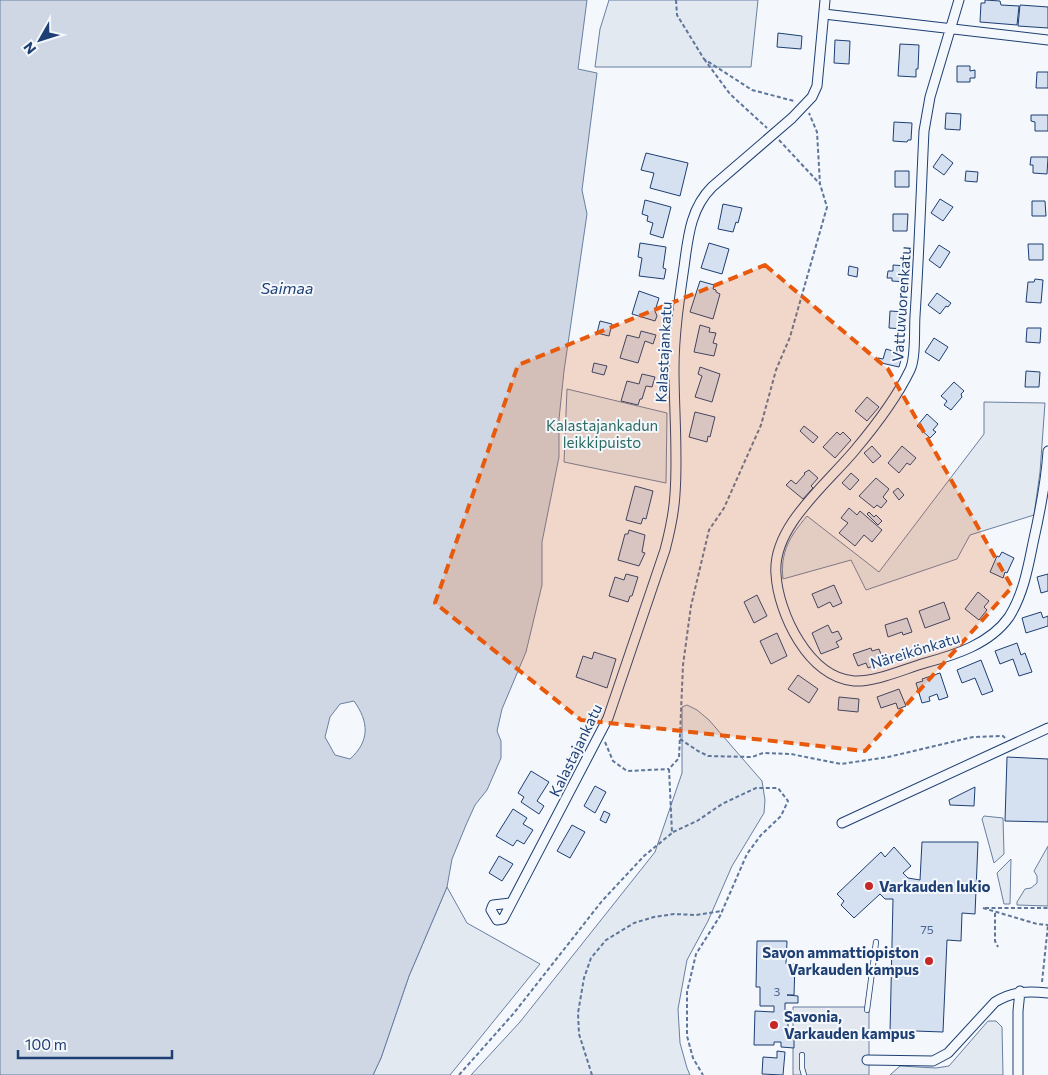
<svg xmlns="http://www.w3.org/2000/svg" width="1048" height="1075" viewBox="0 0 1048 1075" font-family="Commissioner,sans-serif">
  <rect width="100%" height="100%" fill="#f4f7fb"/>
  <path fill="#e3e9f0" stroke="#687fa3" d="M609 0H758L751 67H595L600 29Z
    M567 389 667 413 666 483 564 462Z
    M984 402 1045 403 1040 472 1034 515 970 535 957 559 866 590 851 560 783 579C780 552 790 536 807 516L879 572 984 434Z
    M687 705 697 710 709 720 762 781 765 800 764 813 732 866 708 921 687 960 678 1009 680 1043 687 1068 690 1075H471L520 1022 655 852 682 773V707Z
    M984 816 1003 818 1004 854 994 863 982 819Z
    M1048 846V906L1017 905V902L1025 889 1031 888 1037 883V876L1034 871Z
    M1011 859 1010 904H1004L997 873Z
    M447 887 467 923 540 964 450 1075H373L381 1058 409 976Z
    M988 1021H996L1002 1027 1003 1075H890L900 1066 936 1068 949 1066Z"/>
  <path fill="#e3e8f0" stroke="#687fa3" d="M793 1007H869V1075H793Z"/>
  <path fill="#cfd7e4" stroke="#687fa3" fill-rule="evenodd" d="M0 0H587L578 69 597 73 582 190 587 214 564 371 559 419V457L542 542V585L526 652 502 709 497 731 501 741V758L487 790 475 805 466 825 452 859 447 887 409 976 381 1058 373 1075H0ZM354 701C369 722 370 741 350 759L335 755 325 737 330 717 340 704Z"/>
  <path fill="#d5e0f0" stroke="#1d3f73" d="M985 0 1000 1 1001 5 1019 6 1017 25 980 22 981 3H985Z
    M1020 5 1048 7V28L1018 26Z
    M778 33 802 36 801 49 777 47Z
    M835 40 850 41 849 64 834 63Z
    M900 44 919 45 918 69H916V77L898 76Z
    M957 66H970V71L975 70V78H970V82H957Z
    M1037 72H1048V88H1036Z
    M946 113 961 114 960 130 945 129Z
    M1031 115H1048V131H1035V122L1031 121Z
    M894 122 912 123 911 140H908L907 142 893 141Z
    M646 153 688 163 680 196 650 188 654 173 641 170Z
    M942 154 953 163 944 175 933 167Z
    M1031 157H1048L1047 174 1033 173V165H1030Z
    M895 171H909V187H895Z
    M966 171 978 172 977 182 965 181Z
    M940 199 953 207 943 221 931 213Z
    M645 200 671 207 663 238 650 234 653 223 647 221 648 216 642 214Z
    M1032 201H1045L1046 216H1032Z
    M723 204 742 208 738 223 736 222 733 232 718 229Z
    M893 214H908L907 231H893Z
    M640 243 666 247 663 268 666 269 664 279 639 276 642 258 638 257Z
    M709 243 729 249 722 274 701 268Z
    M1028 244H1043V260H1029Z
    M939 245 950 252 940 268 929 260Z
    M893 265 907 266V282L892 281V278H887L888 271H893Z
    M849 266 858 268 857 277 848 275Z
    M1035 279 1043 280 1041 303 1026 302 1028 282H1034Z
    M700 281 714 285 713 289 716 290V292L720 294 713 319 690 312Z
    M639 291 659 298 655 311 657 316 655 321 632 314Z
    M937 293 951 303 948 307 946 306 940 314 928 305Z
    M890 311 905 312 904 329 889 328Z
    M600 321 612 324 609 336 597 333Z
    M700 325 710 328 709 332 716 333 713 343 717 344 714 356 694 352Z
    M1027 328H1041L1040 343 1026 342Z
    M641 331 656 335 653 344 645 341 638 363 620 358 627 335 639 338Z
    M934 338 948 347 939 361 925 352Z
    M886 349 900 353 898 359 901 360 899 367 877 362 878 358 883 359Z
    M594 363 607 366 604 375 592 372Z
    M700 367 720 374 712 402 695 397 702 376 698 374Z
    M1026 371 1040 372 1039 387H1025Z
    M642 374 655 377 652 387 646 386 642 399H640L638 405 621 401 627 381 639 384Z
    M954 382 964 391 961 394 962 397 951 410 944 405 947 401 941 396Z
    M867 397 879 407 867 421 855 411Z
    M695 412 715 417 710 437 708 436 707 442 689 437Z
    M927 414 938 424 933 430 936 432 930 438 917 426Z
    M804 426 818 437 813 443 800 431Z
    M837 432 840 435 843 432 851 440 835 458 823 447Z
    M872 446 881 456 873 463 864 453Z
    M902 446 916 458 910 465 907 463 899 473 888 463Z
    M809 470 818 478 811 486 813 488 803 499 786 485 791 480 796 484 805 474 804 473Z
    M851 473 859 480 850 490 842 483Z
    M876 478 889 489 883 497 887 501 881 508 877 505 874 508 859 496Z
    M635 486 653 491 646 519 643 518 641 524 626 520Z
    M898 488 904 495 899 500 893 492Z
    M849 508 857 515 860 511 882 530 872 542 864 535 855 546 839 533 848 523 841 518Z
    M869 512 874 517 876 515 882 521 878 525 867 514Z
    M629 530 645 535 642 552 645 553 639 566 618 560 625 534H628Z
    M1002 552 1014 558 1007 573 1005 572 1003 578 990 572 997 556 999 557Z
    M626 574 638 577 632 596H630L628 602 609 596 615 577 624 580Z
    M1048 574V591L1041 593 1037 577Z
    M834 585 842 603 833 607 830 602 818 608 812 594Z
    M978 592 989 601 984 607 987 610 979 620 965 609Z
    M757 595 767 616 754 623 744 602Z
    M944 602 950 619 925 628 919 611Z
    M1041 612 1043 618 1048 616V626L1026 633 1022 618Z
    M907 618 912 632 903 635 902 632 888 637 885 625Z
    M828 625 832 633 838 631 842 639 836 642 839 647 821 654 812 633Z
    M777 633 787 656 771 664 760 641Z
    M1017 643 1021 655 1025 653 1032 672 1019 676 1013 659 1000 664 995 651Z
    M871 648 872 651 879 649 884 662 868 668 866 663 858 666 853 654Z
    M594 652 616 659 607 688 576 677 583 656 592 659Z
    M981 660 993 691 982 695 975 678 962 683 957 670Z
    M940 673 948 697 939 700 937 694 929 697 930 701 922 703 916 683 923 681 922 679Z
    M798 675 818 689 809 703 788 689Z
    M899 689 906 706 898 709 896 703 881 708 877 697Z
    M839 697 859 699 858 712 838 710Z
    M1007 757 1048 759V822L1005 821Z
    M531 771 549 782 537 801 544 806 539 814 521 802 524 797 518 793Z
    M595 786 606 792 595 813 584 806Z
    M975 787 974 806 950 805 949 800Z
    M513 809 527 818 523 824 533 830 524 844 517 840 513 846 496 836Z
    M604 811 610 814 606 823 600 820Z
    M572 825 585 832 570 858 557 851Z
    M922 842H978L975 914 962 913 961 941 947 940 943 1032 915 1031V1034L890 1033 893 899H885L880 894 854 918 841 905 844 901 837 894 881 852 885 857 894 847 911 866 903 873 908 878 920 880Z
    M499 856 513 864 502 881 489 873Z
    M757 941H787L786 964H795L794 995H787L798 996V1003H785V1010H788V1039H794V1048L781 1047V1042H774V1045H754L755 1011 774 1012V1006H760V987H756Z
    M777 1051 785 1052 783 1075 762 1074 763 1057 777 1058Z"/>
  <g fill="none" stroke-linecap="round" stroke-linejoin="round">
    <defs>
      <path id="lane" d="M867 1010 876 942
        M802 1055V1068L804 1075"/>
      <path id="street" d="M959 0 930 97 924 131C921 193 919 255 915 316 914 331 916 358 910 370 896 399 876 425 855 450 827 484 772 527 776 574 778 613 809 678 854 681 876 682 904 669 925 663 955 655 990 644 1009 617 1023 595 1028 568 1033 543 1040 512 1046 483 1048 451
        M824 14 1048 40
        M842 823 1048 728
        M511 903 493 905 491 910 497 920 503 919 608 718 665 550C670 531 674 513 675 494 678 453 674 411 674 369 674 335 679 301 684 267 688 238 690 209 712 187L792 118 812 97 817 86 825 0
        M867 1060 933 1061 948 1053 995 1002C1013 991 1028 991 1048 993
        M1018 1075V1011L1020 991"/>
    </defs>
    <use href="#lane" stroke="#1d3f73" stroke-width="6"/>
    <use href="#street" stroke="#1d3f73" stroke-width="11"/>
    <path stroke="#5e769c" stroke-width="2" stroke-dasharray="4 2.5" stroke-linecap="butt" d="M676 0 677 15 704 59 752 90 794 101
      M704 59 730 94 767 128
      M779 140 820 184
      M680 739 698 751 708 756 752 757 763 753 791 754 841 764 888 757 973 737 1003 736 1005 738
      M605 742 613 761 627 771 669 769
      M673 832 697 821 722 804 756 788H778L788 801 781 816 761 835 747 854 720 916 696 954 687 992V1036L693 1058 703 1075
      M983 908 1037 924 1048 925
      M985 908H1048
      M995 913V941L998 947
      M1042 982 1048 925
      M459 1075 514 1013 602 901 644 856 672 833 669 769 679 758 683 665 691 606 709 530 724 508 761 425 776 370 790 337 827 207 820 184 817 132 809 113
      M592 1075 579 1034 578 1013 584 978 591 958 606 940 634 923 654 917 674 914 696 915 722 911"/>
    <use href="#lane" stroke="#f4f7fb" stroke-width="4.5"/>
    <use href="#street" stroke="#f4f7fb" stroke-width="9"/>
  </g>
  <path fill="#e8590c" fill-opacity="0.2" stroke="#e8590c" stroke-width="4" stroke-dasharray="10 6" stroke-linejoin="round" d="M765 265 888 369 1012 587 865 751 581 720 435 603 518 365Z"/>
  <g fill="#c62828" stroke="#f4f7fb" stroke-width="2">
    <circle cx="869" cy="886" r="5"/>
    <circle cx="929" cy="961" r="5"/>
    <circle cx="774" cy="1025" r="5"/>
  </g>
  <g text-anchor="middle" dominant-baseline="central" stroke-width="4" stroke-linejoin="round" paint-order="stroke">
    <g font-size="12" fill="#4b6792">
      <text x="927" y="929">75</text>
      <text x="777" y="991">3</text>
    </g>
    <g font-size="15" fill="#1d3f73" stroke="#f4f7fb">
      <text transform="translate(901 304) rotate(-86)">Vattuvuorenkatu</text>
      <text transform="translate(663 352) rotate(-87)">Kalastajankatu</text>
      <text transform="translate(915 650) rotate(-17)">Näreikönkatu</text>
      <text transform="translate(575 750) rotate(-64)">Kalastajankatu</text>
    </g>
    <g font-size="15" fill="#2c6c60" stroke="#f4f7fb">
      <text x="602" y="425">Kalastajankadun<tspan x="602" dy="17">leikkipuisto</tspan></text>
    </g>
    <g font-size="15" font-weight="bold" fill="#1d3f73" stroke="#f4f7fb" text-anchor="start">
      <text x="879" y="886">Varkauden lukio</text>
      <text x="919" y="952" text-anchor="end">Savon ammattiopiston<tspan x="919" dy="17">Varkauden kampus</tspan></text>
      <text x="784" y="1016">Savonia,<tspan x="784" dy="17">Varkauden kampus</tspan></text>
    </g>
    <g font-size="16" font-style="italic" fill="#1d3f73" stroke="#f4f7fb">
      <text x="287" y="287">Saimaa</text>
    </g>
  </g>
  <g transform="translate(40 40) rotate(231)" stroke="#f4f7fb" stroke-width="4" paint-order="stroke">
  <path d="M0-4L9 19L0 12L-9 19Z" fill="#1d3f73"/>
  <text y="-8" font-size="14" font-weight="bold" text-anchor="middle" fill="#1d3f73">N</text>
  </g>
  <path d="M18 1050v8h154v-8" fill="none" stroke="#1d3f73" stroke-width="2.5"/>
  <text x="25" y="1050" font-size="15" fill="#1d3f73" stroke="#f4f7fb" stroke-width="4" paint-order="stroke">100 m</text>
</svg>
